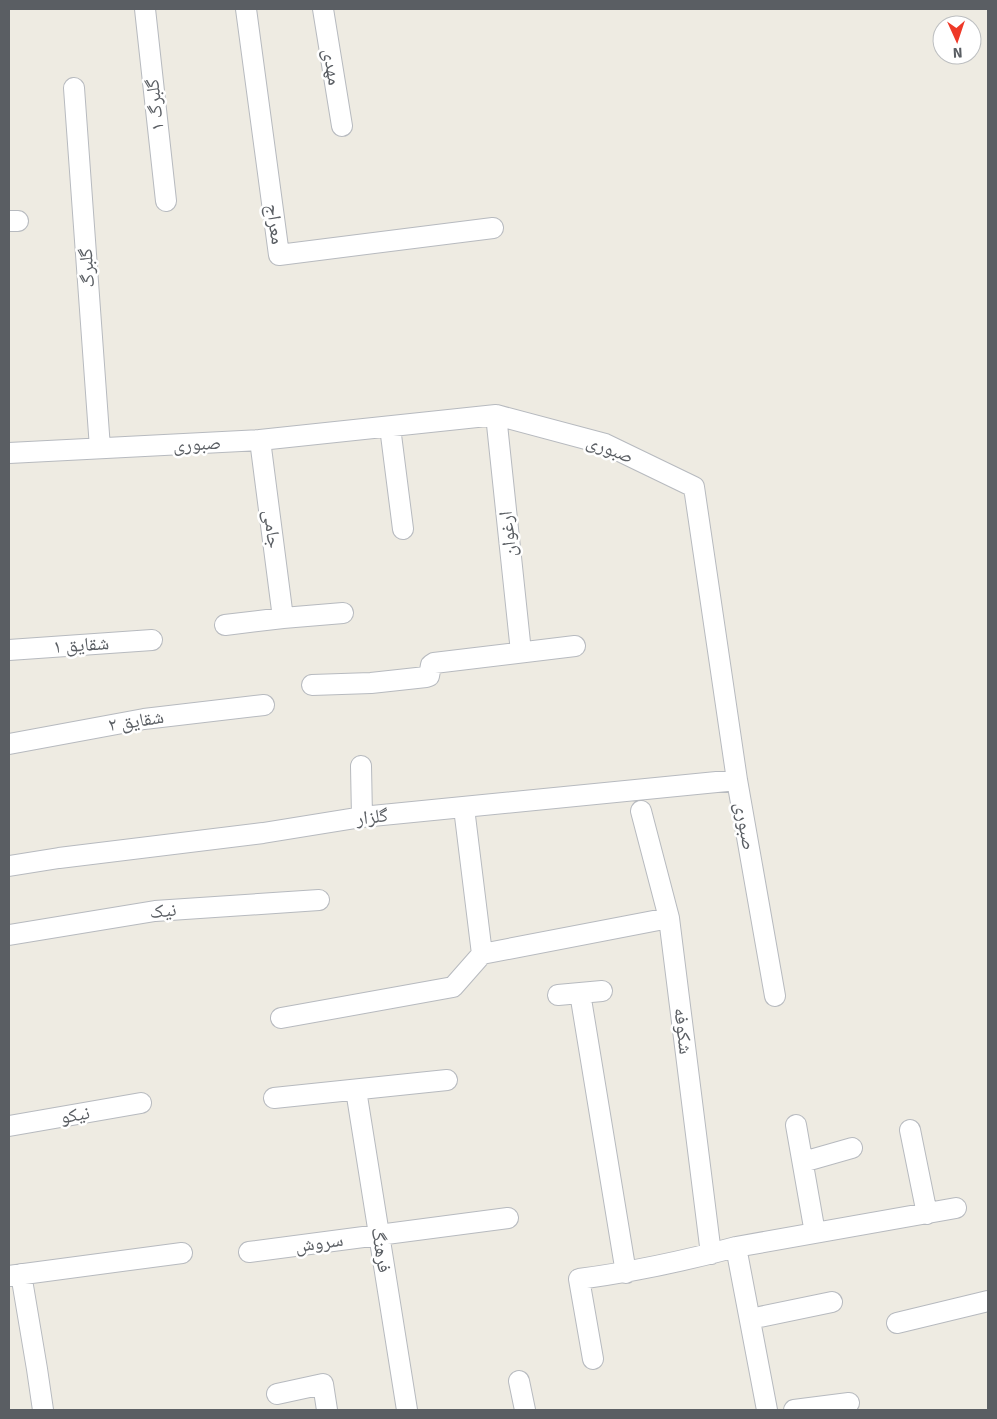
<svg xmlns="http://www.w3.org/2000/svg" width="997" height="1419" viewBox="0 0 997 1419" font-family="Signika,'Noto Naskh Arabic',sans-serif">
  <rect width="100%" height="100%" fill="#eeebe2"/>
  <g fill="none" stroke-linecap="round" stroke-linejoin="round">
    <defs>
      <path id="minor" d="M145 9 166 201
        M246 9 279 255 493 228
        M323 9 342 126
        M74 88 100 448
        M9 221H18
        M496 415 521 652
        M390 427 403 529
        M260 440 283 618
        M9 453 260 440 496 415 605 444 694 487 737 780 775 996
        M225 625 283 618 343 613
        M9 650 152 640
        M312 685 371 683 426 677 429 676 431 665 434 663 575 646
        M9 744 144 719 264 705
        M361 766 362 817
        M464 808 482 954
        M641 811 669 918 711 1254
        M9 866 59 858 263 833 362 817 737 780
        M9 935 155 911 319 900
        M580 993 626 1273
        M558 995 602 991
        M281 1018 453 987 482 954 669 918
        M356 1090 407 1410
        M274 1098 447 1080
        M796 1125 815 1233
        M9 1126 141 1103
        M910 1130 927 1214
        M803 1162 852 1148
        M736 1247 767 1410
        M249 1252 508 1218
        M21 1274 37 1369 43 1410
        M9 1276 182 1253
        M750 1319 832 1302
        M897 1323 988 1301
        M593 1359 579 1279C632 1272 684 1261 736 1247L956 1208
        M519 1381 525 1410
        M277 1394 323 1384 327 1410
        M794 1410 849 1403"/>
    </defs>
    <use href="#minor" stroke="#b7babf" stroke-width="22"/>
    <use href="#minor" stroke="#fff" stroke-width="20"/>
  </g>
  <g text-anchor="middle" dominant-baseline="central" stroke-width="5" stroke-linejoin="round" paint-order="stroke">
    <g font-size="19" fill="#5a5e63" stroke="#fff">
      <text transform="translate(332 67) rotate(81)">مهدی</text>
      <text transform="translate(155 105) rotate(-96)">گلبرگ ۱</text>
      <text transform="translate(275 224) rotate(82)">معراج</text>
      <text transform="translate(87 268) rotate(-94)">گلبرگ</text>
      <text transform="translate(197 444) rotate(-3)">صبوری</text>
      <text transform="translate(610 449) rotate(21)">صبوری</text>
      <text transform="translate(272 529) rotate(83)">جامی</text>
      <text transform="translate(508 534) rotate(-96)">ارغوان</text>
      <text transform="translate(81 645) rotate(-4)">شقایق ۱</text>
      <text transform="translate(136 721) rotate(-9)">شقایق ۲</text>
      <text transform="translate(372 817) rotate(-6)">گلزار</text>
      <text transform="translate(745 826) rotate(80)">صبوری</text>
      <text transform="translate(163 911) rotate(-6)">نیک</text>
      <text transform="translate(683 1031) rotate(83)">شکوفه</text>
      <text transform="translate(75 1115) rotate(-10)">نیکو</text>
      <text transform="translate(319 1243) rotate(-8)">سروش</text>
      <text transform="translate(381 1250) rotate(81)">فرهنگ</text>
    </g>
  </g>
  <rect width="997" height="1419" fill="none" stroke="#5a5e63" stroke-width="20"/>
  <g transform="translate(957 40) rotate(177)"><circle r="24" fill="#ffffff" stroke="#bdbfc1"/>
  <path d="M0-4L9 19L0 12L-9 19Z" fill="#ee3928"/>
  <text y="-8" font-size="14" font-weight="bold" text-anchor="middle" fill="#5a5e63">N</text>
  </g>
</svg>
